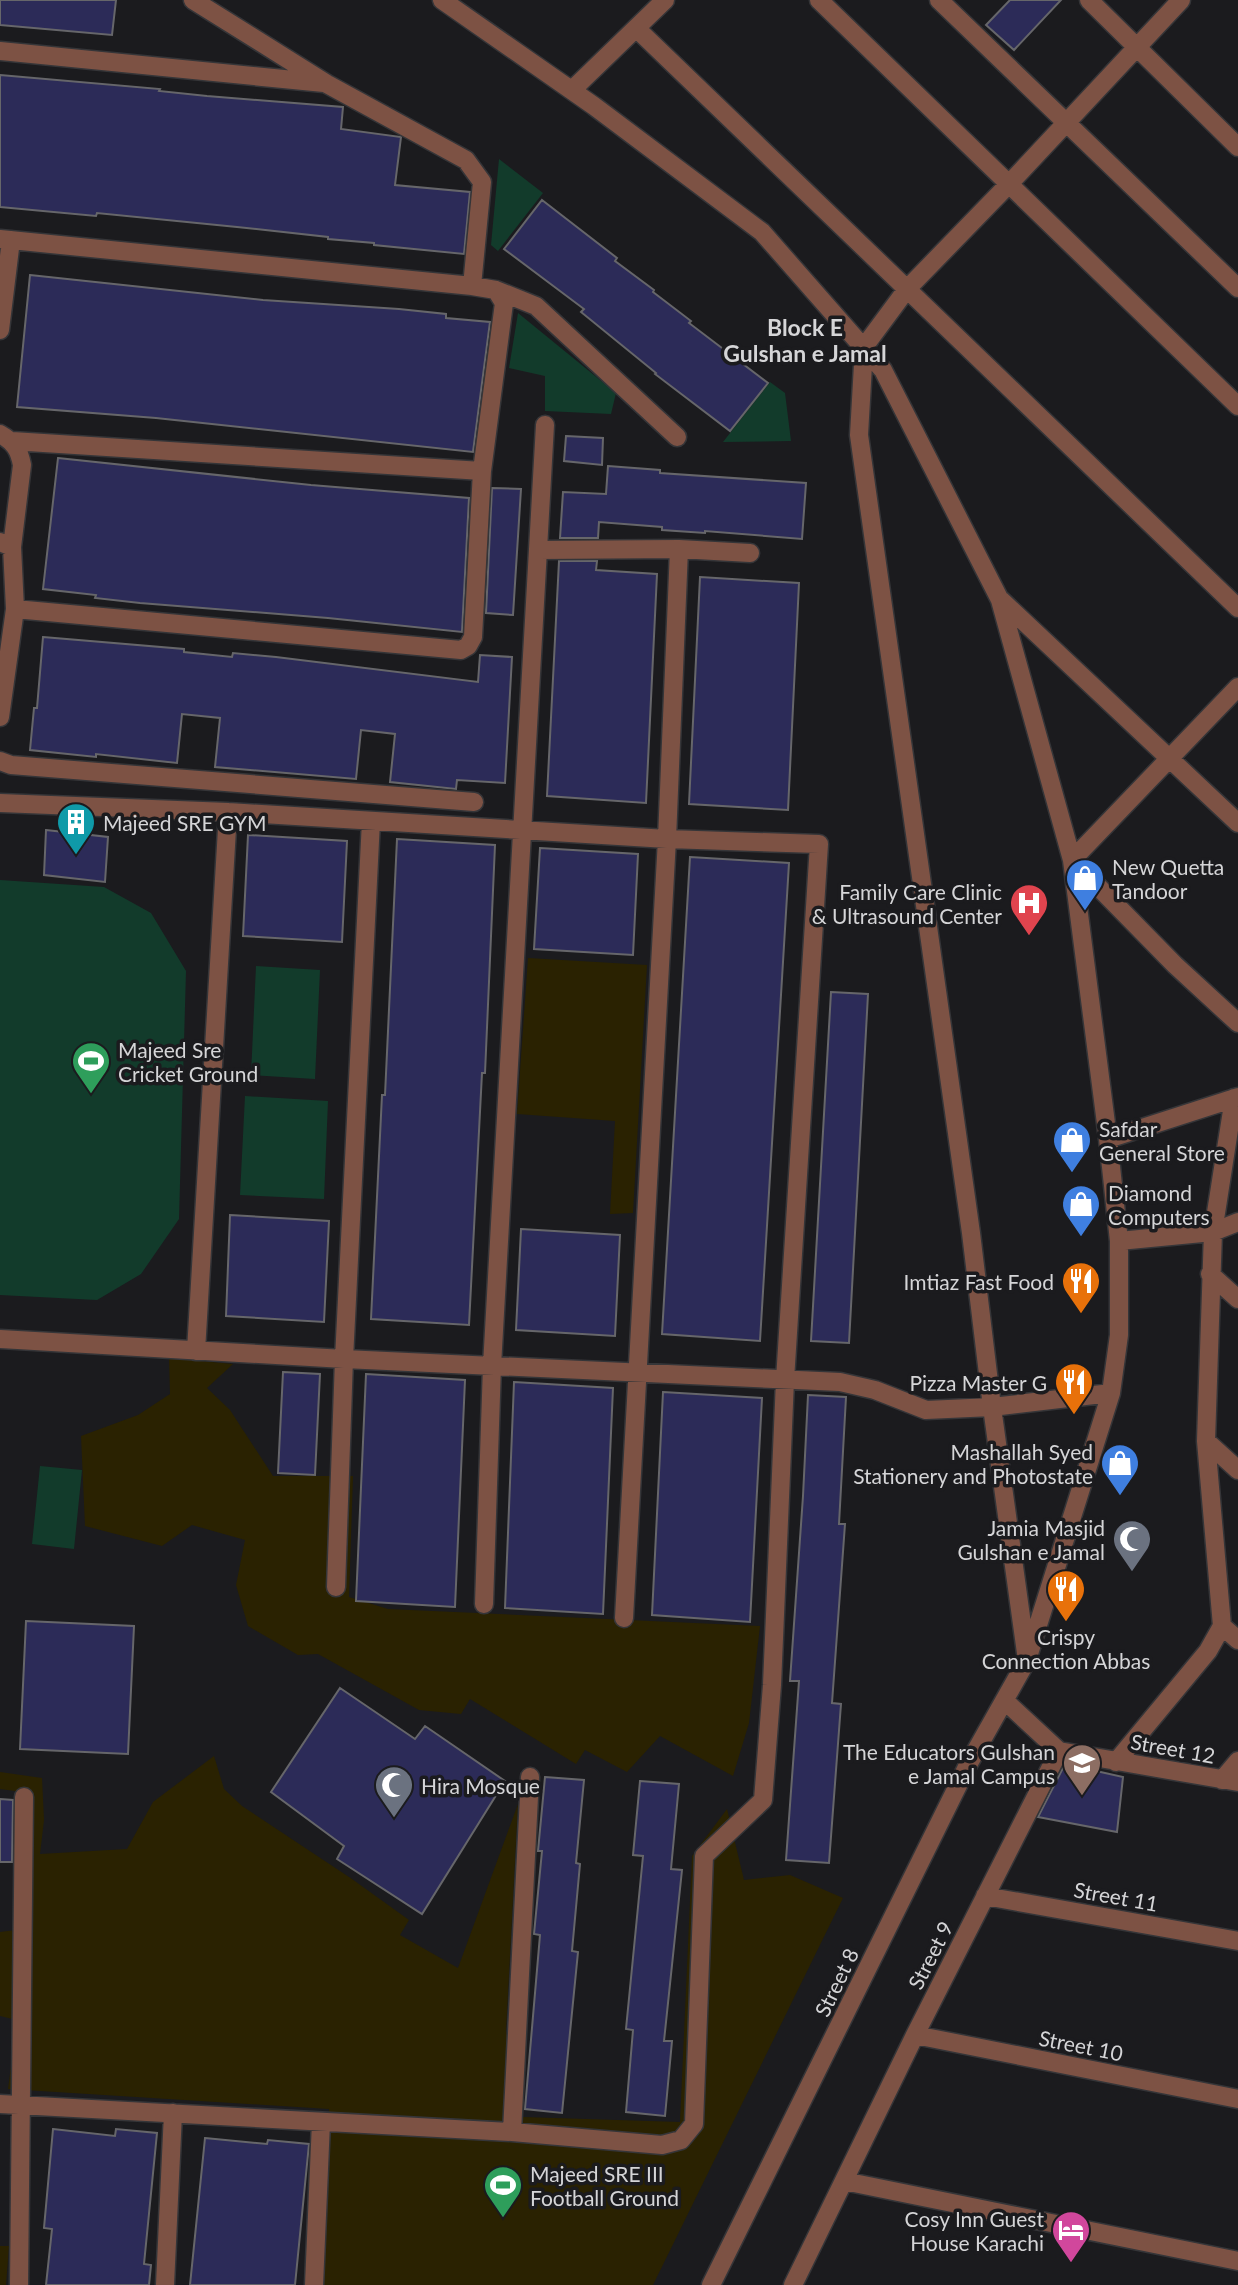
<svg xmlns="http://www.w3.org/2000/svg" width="1238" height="2285" viewBox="0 0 1238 2285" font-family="Lato,sans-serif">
  <rect width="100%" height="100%" fill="#1b1b1e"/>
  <path fill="#123b2b" d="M499 159 543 193 498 251 491 245Z
    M518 313 616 393 611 414 545 411V376L509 368Z
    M770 382 785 393 791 441 723 442Z
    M0 880 104 887 151 913 186 971 179 1219 141 1274 97 1300 0 1295Z
    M256 966 320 970 315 1079 251 1075Z
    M245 1096 328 1101 324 1199 240 1195Z
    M40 1466 82 1470 74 1549 32 1544Z"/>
  <path fill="#2a2201" d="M528 958 647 965 633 1213 610 1214 615 1121 517 1114Z
    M169 1358 233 1364 207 1388 230 1410 273 1476H353L349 1597 388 1609 760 1626 749 1723 733 1776 660 1736 627 1772 585 1750 576 1764 470 1699 461 1714 419 1710 318 1654 298 1655 248 1626 236 1585 245 1540 192 1525 162 1546 85 1526 81 1436 138 1415 170 1394Z
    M214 1756 224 1789 242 1806 352 1879 409 1920 400 1935 458 1968 518 1804 506 2031 523 2117 680 2122 692 1856 727 1809 744 1880 790 1875 843 1898 653 2285H324L329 2109 8 2089 17 2020 0 2016V1932L16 1930 15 1791 0 1789V1772L42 1778 44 1820 40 1854 127 1849 153 1802Z
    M0 2246H9L6 2285H0Z"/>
  <path fill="#2c2b58" stroke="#66666a" stroke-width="2" d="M0 0H116L112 35 0 25Z
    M1010 0H1061L1014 50 986 25Z
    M0 75 160 89 159 91 207 96 343 107 341 129 401 137 395 185 470 192 464 254 374 245V243L328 239V237L237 227 97 213 96 216 0 207Z
    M542 200 617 258 615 261 654 290 653 292 691 321 689 323 768 383 730 431 655 374 656 373 581 312 584 309 504 249Z
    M30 275 263 300 399 309 446 314V318L490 322 473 452 156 418 17 407Z
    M566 436 603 438 602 465 564 461Z
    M58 458 311 485 469 498 462 632 328 618 140 603 95 598 96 595 43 589Z
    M608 466 660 470V473L806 483 802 539 705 531V533L662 530V527L599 522 598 538H560L563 492 606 494Z
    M492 488 521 489 513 615 486 613Z
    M559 561H597L596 570 657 574 646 803 547 796Z
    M700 577 799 583 788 810 689 804Z
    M43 637 184 649V652L232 657 233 653 276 657 478 682 480 655 512 657 505 783 457 780 456 789 390 782 395 734 361 730 356 779 215 767 220 718 182 714 177 763 96 754V757L30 750 34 708H37Z
    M46 830 108 837 105 882 44 875Z
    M248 835 347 841 342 942 243 936Z
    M397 839 495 845 485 1073H482L469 1325 371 1319 382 1095H385Z
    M540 848 638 854 633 955 534 949Z
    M690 857 789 863 760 1341 662 1334Z
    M831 992 868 994 849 1343 811 1341Z
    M230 1215 329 1221 324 1322 226 1316Z
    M521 1229 620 1235 615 1336 516 1330Z
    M283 1372 320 1374 315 1475 278 1473Z
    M366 1374 465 1380 455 1607 356 1601Z
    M514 1382 613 1388 603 1614 505 1608Z
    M663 1392 762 1398 750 1622 652 1615Z
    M808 1395 846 1397 839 1524H845L832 1703 841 1704 829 1863 786 1860 799 1681H790L803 1496Z
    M26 1621 134 1626 128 1754 20 1749Z
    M340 1688 415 1739 425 1726 505 1781 422 1914 337 1859 344 1846 271 1792Z
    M1065 1764 1123 1777 1117 1832 1038 1817Z
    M545 1777 584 1780 576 1863 580 1864 572 1951 578 1952 562 2113 525 2109 540 1935 534 1934 542 1851H538Z
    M640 1781 679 1784 671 1869 682 1870 664 2041H672L665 2116 626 2112 633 2030 626 2029 643 1856 633 1855Z
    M0 1799 13 1800 12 1862H0Z
    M53 2129 115 2136 116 2129 157 2133 144 2264 151 2265 149 2285H46L52 2229 44 2228Z
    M205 2138 267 2144 268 2140 309 2144 295 2285H190Z"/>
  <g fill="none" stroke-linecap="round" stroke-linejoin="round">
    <defs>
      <path id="street" d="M193 0 327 84 466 160 482 182 472 286 496 290 536 306 677 437
        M442 0 594 106 762 232 883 370 1000 600 1072 860 1108 1139 1119 1241V1335L1111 1393 1027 1660 969 1763 711 2285
        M819 0 1238 406
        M939 0 1238 288
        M1089 0 1238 147
        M636 28 1238 608
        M0 51 324 83
        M572 90 665 0
        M0 239 472 286
        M0 330 11 240
        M0 434C14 442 19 449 22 465L12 547
        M12 441 482 471
        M0 542 12 547 15 609 0 717
        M538 550 679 549 750 553
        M1001 600 1238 823
        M15 609 461 650 468 646 473 637 482 471 504 303 496 290
        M1238 687 1072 860 1175 965 1238 1023
        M0 761 11 765 474 802
        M0 803 228 812 667 839 819 844 785 1380 772 1685 763 1800 704 1856 694 2124 681 2140 662 2145 512 2132 0 2104
        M1234 1098 1213 1232 1206 1441 1222 1626 1238 1640
        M1108 1139 1238 1097
        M1119 1241 1213 1232 1238 1222
        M1210 1274 1238 1299
        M0 1339 344 1359 840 1382 875 1390 926 1410 992 1407 1111 1393
        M196 1351 228 812
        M1206 1441 1238 1470
        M336 1587 344 1359 371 821
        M484 1604 492 1366 545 425
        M624 1618 667 839 679 549
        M1026 1653 992 1407 971 1233 859 435 864 347 907 289 1009 184 1181 0
        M1005 1701 1059 1751
        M1059 1751 1238 1782
        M1116 1762 1208 1651 1222 1626
        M1222 1780 1238 1761
        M985 1896 1238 1941
        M915 2035 1238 2099
        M512 2132 530 1777
        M844 2181 1238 2261
        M19 2285 24 1797
        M165 2285 173 2113
        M314 2285 321 2122
        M793 2285 915 2035 1059 1751"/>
    </defs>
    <use href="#street" stroke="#353538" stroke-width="21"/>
    <use href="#street" stroke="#7d5244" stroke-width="18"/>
  </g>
  <defs>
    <symbol id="building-pin" viewBox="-11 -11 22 30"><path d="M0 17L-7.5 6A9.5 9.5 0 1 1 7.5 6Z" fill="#0f9aa8" stroke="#1b1b1e"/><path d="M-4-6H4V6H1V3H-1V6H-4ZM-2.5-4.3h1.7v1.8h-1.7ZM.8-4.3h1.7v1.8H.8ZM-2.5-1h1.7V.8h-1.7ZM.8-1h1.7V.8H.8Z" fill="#fff"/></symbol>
    <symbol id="shop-pin" viewBox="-11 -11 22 30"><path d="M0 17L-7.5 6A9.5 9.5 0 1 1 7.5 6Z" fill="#3f7fe0" stroke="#1b1b1e"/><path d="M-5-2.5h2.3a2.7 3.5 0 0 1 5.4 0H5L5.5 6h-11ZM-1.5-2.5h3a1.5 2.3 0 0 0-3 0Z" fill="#fff"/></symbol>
    <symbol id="hospital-pin" viewBox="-11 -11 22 30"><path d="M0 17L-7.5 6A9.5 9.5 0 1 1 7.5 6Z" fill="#e0444e" stroke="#1b1b1e"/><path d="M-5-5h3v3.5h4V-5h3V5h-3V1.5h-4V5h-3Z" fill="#fff"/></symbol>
    <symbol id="stadium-pin" viewBox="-11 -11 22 30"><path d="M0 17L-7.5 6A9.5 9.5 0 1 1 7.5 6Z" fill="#2e9e5b" stroke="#1b1b1e"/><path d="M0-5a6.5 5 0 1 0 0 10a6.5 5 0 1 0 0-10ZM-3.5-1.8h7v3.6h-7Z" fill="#fff"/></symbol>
    <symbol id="restaurant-pin" viewBox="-11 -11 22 30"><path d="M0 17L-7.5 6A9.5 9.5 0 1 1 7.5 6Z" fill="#e8710a" stroke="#1b1b1e"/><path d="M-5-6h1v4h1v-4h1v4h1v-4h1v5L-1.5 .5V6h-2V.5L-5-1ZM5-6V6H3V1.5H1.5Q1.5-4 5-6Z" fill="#fff"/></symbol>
    <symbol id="mosque-pin" viewBox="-11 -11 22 30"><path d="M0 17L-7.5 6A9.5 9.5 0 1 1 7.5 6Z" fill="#6b7280" stroke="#1b1b1e"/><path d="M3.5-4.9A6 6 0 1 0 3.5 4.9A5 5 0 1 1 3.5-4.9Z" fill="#fff"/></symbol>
    <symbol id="school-pin" viewBox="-11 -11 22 30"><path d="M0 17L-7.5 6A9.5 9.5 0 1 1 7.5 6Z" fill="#8d6e63" stroke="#1b1b1e"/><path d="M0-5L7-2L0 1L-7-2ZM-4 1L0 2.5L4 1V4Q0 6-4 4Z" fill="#fff"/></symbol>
    <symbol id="hotel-pin" viewBox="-11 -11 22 30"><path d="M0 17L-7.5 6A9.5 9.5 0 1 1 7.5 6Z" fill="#d1479c" stroke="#1b1b1e"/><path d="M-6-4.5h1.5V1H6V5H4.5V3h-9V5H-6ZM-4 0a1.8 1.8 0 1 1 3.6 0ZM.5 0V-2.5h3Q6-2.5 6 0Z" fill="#fff"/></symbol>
  </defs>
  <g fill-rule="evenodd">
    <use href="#building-pin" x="54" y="800" width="44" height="60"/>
    <use href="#shop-pin" x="1063" y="856" width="44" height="60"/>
    <use href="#hospital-pin" x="1007" y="881" width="44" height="60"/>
    <use href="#stadium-pin" x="69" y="1039" width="44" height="60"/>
    <use href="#shop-pin" x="1050" y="1118" width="44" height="60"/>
    <use href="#shop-pin" x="1059" y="1182" width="44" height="60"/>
    <use href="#restaurant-pin" x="1059" y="1259" width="44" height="60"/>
    <use href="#restaurant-pin" x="1052" y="1360" width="44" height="60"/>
    <use href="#shop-pin" x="1098" y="1441" width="44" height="60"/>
    <use href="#mosque-pin" x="1110" y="1517" width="44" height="60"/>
    <use href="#restaurant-pin" x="1044" y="1567" width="44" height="60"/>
    <use href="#school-pin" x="1060" y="1741" width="44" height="60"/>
    <use href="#mosque-pin" x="372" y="1763" width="44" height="60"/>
    <use href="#stadium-pin" x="481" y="2163" width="44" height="60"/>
    <use href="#hotel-pin" x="1049" y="2208" width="44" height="60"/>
  </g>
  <g text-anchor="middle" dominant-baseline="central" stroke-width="7" stroke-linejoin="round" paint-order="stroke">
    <g font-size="21" fill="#d5d5d7" stroke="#1b1b1e" text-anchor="start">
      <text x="103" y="822">Majeed SRE GYM</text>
      <text x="1112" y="866">New Quetta<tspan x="1112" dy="24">Tandoor</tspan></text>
      <text x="1002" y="891" text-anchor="end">Family Care Clinic<tspan x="1002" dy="24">&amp; Ultrasound Center</tspan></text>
      <text x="118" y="1049">Majeed Sre<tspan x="118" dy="24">Cricket Ground</tspan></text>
      <text x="1099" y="1128">Safdar<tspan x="1099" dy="24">General Store</tspan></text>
      <text x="1108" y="1192">Diamond<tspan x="1108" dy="24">Computers</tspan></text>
      <text x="1054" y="1281" text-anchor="end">Imtiaz Fast Food</text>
      <text x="1047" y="1382" text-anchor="end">Pizza Master G</text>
      <text x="1093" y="1451" text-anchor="end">Mashallah Syed<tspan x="1093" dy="24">Stationery and Photostate</tspan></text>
      <text x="1105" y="1527" text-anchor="end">Jamia Masjid<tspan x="1105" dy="24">Gulshan e Jamal</tspan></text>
      <text x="1066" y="1636" text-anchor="middle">Crispy<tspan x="1066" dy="24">Connection Abbas</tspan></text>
      <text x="1055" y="1751" text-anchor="end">The Educators Gulshan<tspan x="1055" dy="24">e Jamal Campus</tspan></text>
      <text x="421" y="1785">Hira Mosque</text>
      <text x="530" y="2173">Majeed SRE III<tspan x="530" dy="24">Football Ground</tspan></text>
      <text x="1044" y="2218" text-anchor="end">Cosy Inn Guest<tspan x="1044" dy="24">House Karachi</tspan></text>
    </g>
    <g font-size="21" fill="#d5d5d7" stroke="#1b1b1e">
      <text transform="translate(1173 1748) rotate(10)">Street 12</text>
      <text transform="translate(1116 1896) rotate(10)">Street 11</text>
      <text transform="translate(930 1955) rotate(-63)">Street 9</text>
      <text transform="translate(836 1982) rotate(-64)">Street 8</text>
      <text transform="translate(1081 2045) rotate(11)">Street 10</text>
    </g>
    <g font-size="23" font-weight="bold" fill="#d5d5d7" stroke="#1b1b1e">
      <text x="805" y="327">Block E<tspan x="805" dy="26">Gulshan e Jamal</tspan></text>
    </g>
  </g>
</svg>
